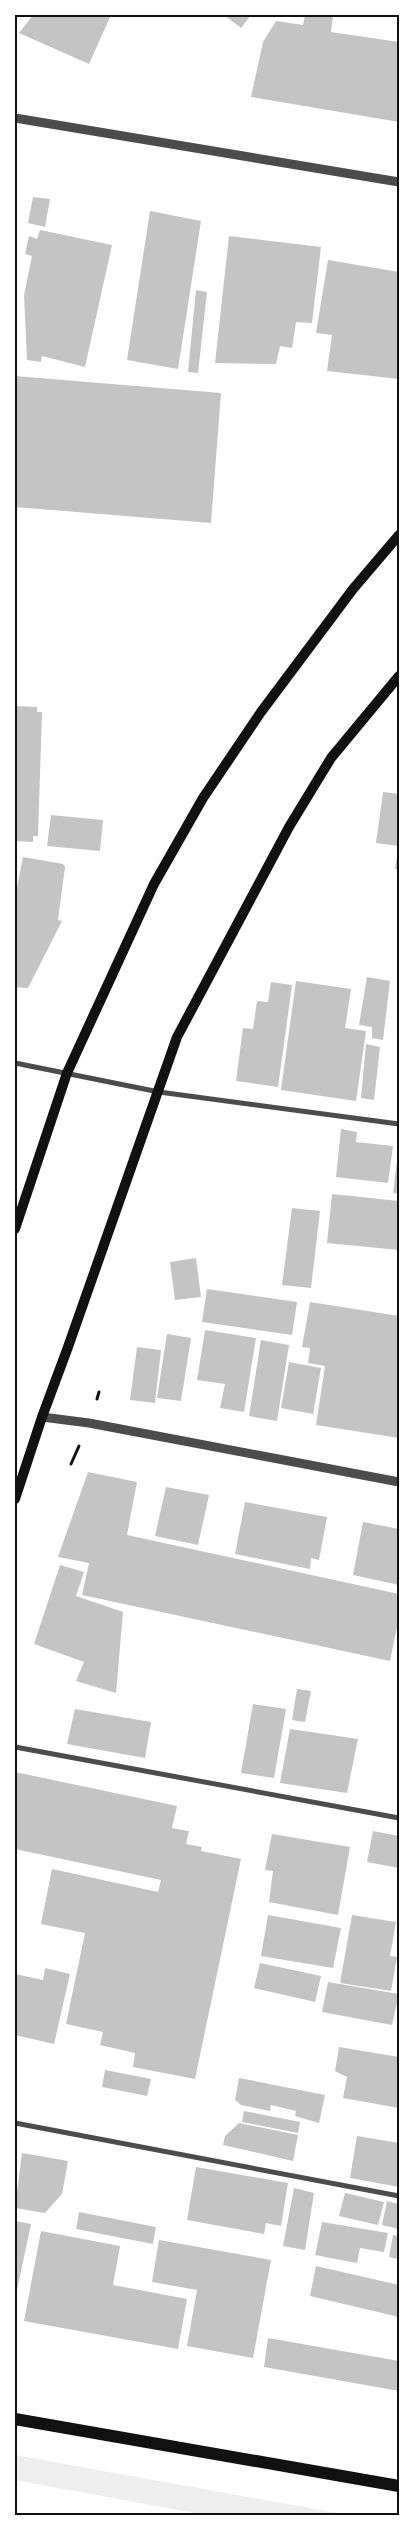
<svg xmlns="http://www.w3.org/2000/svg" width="414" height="2530" viewBox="0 0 414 2530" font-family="Manrope,sans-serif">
  <rect width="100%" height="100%" fill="#fff"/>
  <path fill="#eee" d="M15 2455 348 2515H205L15 2480Z"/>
  <path fill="#c4c4c4" d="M33 15H111L89 64 19 33Z
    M224 15H251L241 28Z
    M305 15H333L331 32 399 42V122L251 97 263 42 276 21 303 25Z
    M33 197 50 199 45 227 28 223Z
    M150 211 201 221 178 369 127 360Z
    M40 230 112 245 85 367 42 356 41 362 27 360 24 295 32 256 25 254 29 236 37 239Z
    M229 236 321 247 312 323 296 322 292 348 280 346 276 364 215 363Z
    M328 260 399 272V379L327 371 332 335 316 333Z
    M196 290 207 292 198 373 188 372Z
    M15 376 221 393 211 523 15 507Z
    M15 706 37 707V712H42L38 836H33V842L15 841Z
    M383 792 399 794V846L376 843Z
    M51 815 103 820 100 851 47 846Z
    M398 847H399V869H395Z
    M23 857 63 864 65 867 58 920 62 921 28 988 15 987V897Z
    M367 977 390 981 383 1040 372 1038V1027L359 1025Z
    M296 981 351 989 345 1028 366 1031 356 1101 281 1090Z
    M271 982 292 985 278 1087 236 1081 243 1028 253 1029 257 1001 268 1002Z
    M366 1044 380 1047 374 1100 361 1098Z
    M341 1129 357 1132 356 1142 393 1146 388 1183 336 1177Z
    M398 1152H399V1194L393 1193Z
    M332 1194 399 1201V1250L327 1243Z
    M292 1208 320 1211 311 1288 282 1285Z
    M196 1258 201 1297 175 1300 170 1262Z
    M207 1289 297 1302 292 1335 202 1322Z
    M310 1302 399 1316V1438L316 1425 325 1366 308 1363 310 1348 302 1347Z
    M205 1330 256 1338 244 1412 220 1408 225 1384 197 1380Z
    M167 1334 191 1338 181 1401 157 1398Z
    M261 1340 289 1345 277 1421 249 1416Z
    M137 1347 161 1350 155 1403 130 1400Z
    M289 1362 321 1368 313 1414 281 1408Z
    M88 1472 137 1482 127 1535 399 1594V1617L390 1661 82 1595 89 1563 58 1557Z
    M166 1487 209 1495 198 1545 155 1536Z
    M245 1502 327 1517 319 1560 311 1558 310 1569 235 1554Z
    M363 1522 399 1529V1585L353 1575Z
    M60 1565 84 1572 76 1596 123 1612 116 1693 76 1681 84 1662 34 1644Z
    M297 1689 311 1691 305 1722 292 1720Z
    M253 1704 286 1709 274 1778 241 1773Z
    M75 1709 151 1722 145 1758 67 1744Z
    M290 1729 358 1739 347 1793 280 1783Z
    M15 1772 177 1806 172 1828 189 1831 186 1844 202 1847 201 1851 241 1859 195 2079 133 2067 135 2053 100 2045 103 2032 66 2024 85 1933 41 1924 52 1869 158 1892 161 1880 15 1849Z
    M373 1831 399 1836V1868L367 1862Z
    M272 1834 350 1847 338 1915 269 1902 273 1871 265 1870Z
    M268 1915 341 1928 333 1968 261 1956Z
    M352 1915 396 1922 390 1956 397 1957 391 1991 340 1983Z
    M260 1963 321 1976 315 2002 254 1988Z
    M45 1968 70 1974 54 2044 15 2035V1974L43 1980Z
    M328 1982 399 1994 392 2025 322 2012Z
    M339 2047 399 2057V2108L343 2098 347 2077 335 2071Z
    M105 2070 151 2079 147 2096 102 2087Z
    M239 2078 325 2095 319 2123 295 2116 296 2111 271 2105 270 2111 241 2105 235 2100Z
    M244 2111 300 2122 298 2133 242 2122Z
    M239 2123 298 2135 293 2161 223 2145 225 2136Z
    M357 2136 399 2143V2187L350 2178Z
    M22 2153 68 2161 62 2194 45 2213 15 2208Z
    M196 2167 288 2183 281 2226 266 2223 264 2234 187 2220Z
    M294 2188 314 2193 305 2250 283 2246Z
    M345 2193 384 2202 378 2225 339 2216Z
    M387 2201 399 2204V2229L382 2225Z
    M79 2212 156 2227 153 2244 76 2229Z
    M15 2221 31 2224 16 2295H15Z
    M322 2222 388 2233 384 2252 360 2248 357 2263 315 2255Z
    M41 2231 120 2246 113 2285 187 2299 178 2349 24 2321Z
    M393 2235 399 2236V2259L389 2257Z
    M159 2240 271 2260 253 2358 187 2346 197 2290 152 2282Z
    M316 2266 399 2285V2317L310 2296Z
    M268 2338 399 2361V2391L264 2367Z"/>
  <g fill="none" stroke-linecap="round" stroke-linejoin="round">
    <path stroke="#111" stroke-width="3" d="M97 1399 99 1392
      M71 1464 79 1446"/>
    <path stroke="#4c4c4c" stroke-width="5" d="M15 1063 159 1092 399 1124
      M15 1747 399 1818
      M15 2123 399 2196"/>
    <path stroke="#4c4c4c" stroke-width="9" d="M15 118 399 182
      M42 1417 89 1423 399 1482"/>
    <path stroke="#111" stroke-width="10" d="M15 1229 67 1073 154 884 203 798 261 712 353 589 399 535
      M15 1499 42 1417 68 1347 177 1037 289 827 331 758 399 676"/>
    <path stroke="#111" stroke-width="12" d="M15 2419 399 2486"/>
  </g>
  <rect width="414" height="2530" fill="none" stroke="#ffffff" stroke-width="32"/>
  <rect x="16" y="16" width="382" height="2498" fill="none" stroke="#111" stroke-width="2"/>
</svg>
